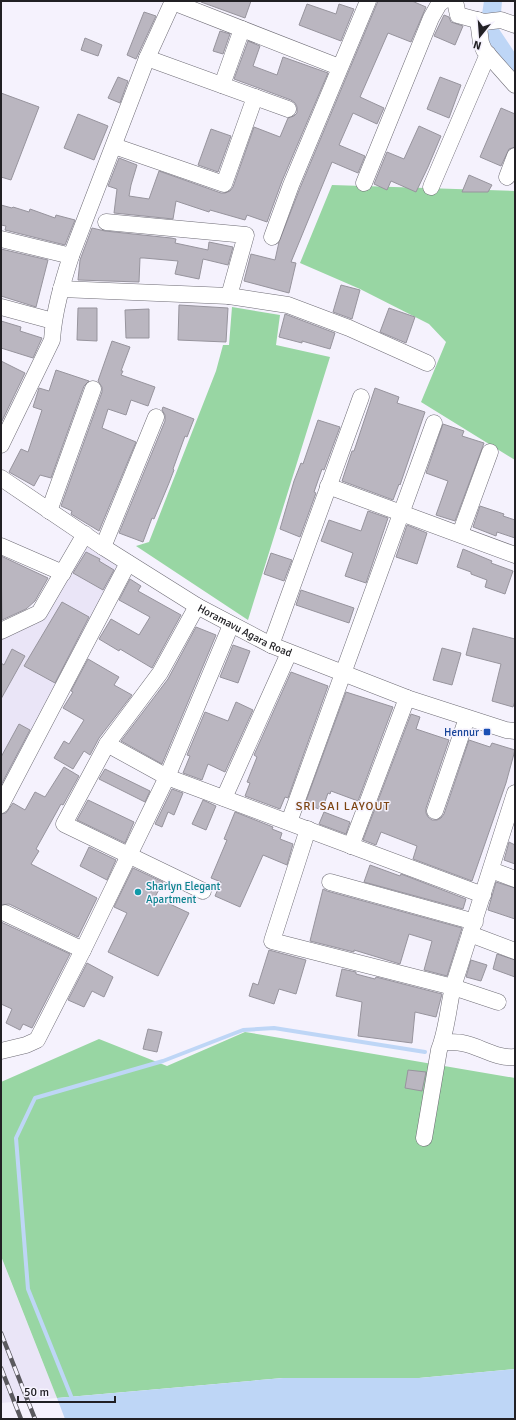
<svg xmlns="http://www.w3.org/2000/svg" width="516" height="1420" viewBox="0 0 516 1420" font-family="Signika,sans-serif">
  <rect width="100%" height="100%" fill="#f5f2fd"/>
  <path fill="#eae5f7" d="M83 544 120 567 1 793V637L47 614Z
    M1 1256 9 1277 57 1398 1 1403Z"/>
  <path fill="#98d6a3" d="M332 185 515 191V460L421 402 446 342 429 324 360 289 300 263Z
    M232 307 280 315 276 345 330 357 248 620 136 546 149 542 216 371 223 345H229Z
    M245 1032 515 1078V1369L419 1378H283L57 1398 1 1256V1082L99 1039 167 1066Z"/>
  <path fill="#bed6f6" d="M484 1H502L501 13 482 14Z
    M497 26 515 53V75L487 40 484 30Z
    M515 1369V1419H65L57 1398 283 1378H419Z"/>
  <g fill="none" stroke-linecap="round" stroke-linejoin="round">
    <path stroke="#bed6f6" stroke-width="4" d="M73 1401 28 1289 16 1138 35 1098 163 1061 243 1030 274 1028 425 1052"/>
  </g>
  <path fill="#bab6c0" stroke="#97949d" d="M201 1H251L245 18 201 2Z
    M378 1H412L426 7 411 42 388 33 360 97 384 108 377 124 353 113 339 145 365 156 358 173 332 162 291 262 296 263 289 293 244 281 251 254 275 260 279 242 300 188Z
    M307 4 336 14 339 4 354 9 341 41 299 25Z
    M144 12 156 16 136 59 127 55Z
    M444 15 449 17 451 22 463 26 455 45 434 36Z
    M220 31 230 34 223 54 213 51Z
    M85 38 102 45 98 56 81 50Z
    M248 41 260 46 253 66 277 75 283 57 328 73 282 181 267 222 247 215 245 220 210 210 209 212 176 201 173 219 114 213 117 189 108 186 119 158 137 165 131 185 129 196 149 199 159 171 221 193H225L230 191 233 187 254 127 280 137 288 118 294 116 297 113V107L295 103 291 100 234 79Z
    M118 77 128 81 120 103 108 98Z
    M440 77 461 85 449 118 427 109Z
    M1 93 39 107 11 180 1 177Z
    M501 108 515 114V147L509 149 501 166 480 157Z
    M78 114 108 126 94 160 64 148Z
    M419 126 441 136 428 167 416 192 391 181 387 190 374 184 387 152 404 159Z
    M211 129 231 136 218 172 198 165Z
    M469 175 492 185 488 192H462Z
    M1 205 12 208 13 207 29 212 30 209 55 218 56 215 75 220 65 245 5 230 6 226 1 225Z
    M92 228 105 231 171 238 176 239 175 243 208 250 209 242 233 247 228 265 203 259 199 279 175 274 178 261 144 258H140L139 282 78 280 80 260Z
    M1 249 48 260 36 307 1 296Z
    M341 285 360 290 352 319 333 312Z
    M179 305 228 308 226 342 178 340Z
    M78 308H97V341L77 340Z
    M389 308 415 317 406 343 380 332Z
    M149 309V338H126L125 310Z
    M285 314 335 333 330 349 302 341V343L279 337Z
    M1 321 21 327 20 331 42 338 33 358 1 348Z
    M112 341 130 347 121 371H123L121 375 155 387 148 406 131 400 126 415 108 409 102 428 136 442 99 531 71 514 72 511 61 506 102 392V387L98 381Z
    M1 361 25 373 1 423Z
    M56 370 89 381 84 386 51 478 40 475 34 486 9 472 21 449 28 452 42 410 33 407 39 388 49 391Z
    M375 388 399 397 397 403 425 412 400 485 399 484 393 500 342 481 352 451H354Z
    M163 407 194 419 187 437 185 436 173 469 174 470 169 483 154 519 152 518 143 542 119 533 165 421V415L162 410Z
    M318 420 340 427 324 470 322 469 314 492 316 493 300 537 280 529 294 481 301 463 303 464Z
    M443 424 464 431 462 436 484 443 455 521 436 515 448 481 426 473Z
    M480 506 504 514 503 516 515 520V538L497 532 496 536 473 527Z
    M368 511 388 518 366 583 345 576 353 553 321 541 329 520 361 531Z
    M407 525 427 533 417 564 396 557Z
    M463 549 492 561 491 563 513 571 505 594 485 587 487 580 471 574V572L457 567Z
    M86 552 100 559 99 561 114 570 103 590 73 573Z
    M271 553 292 560 284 581 264 574Z
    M1 556 48 578 35 601 26 609 2 620Z
    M130 579 141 586 138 591 181 615 152 668 120 649 119 651 99 639 111 619 139 635 150 617 119 600Z
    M301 590 354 608 349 623 296 605Z
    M62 602 89 617 55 683 24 666Z
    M196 627 216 635 162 764 121 741 168 679Z
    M473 628 515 639V701L513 707 492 701 501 664 466 655Z
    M233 645 250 651 238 683 220 677Z
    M442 648 461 653 452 685 433 680Z
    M12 649 25 656 1 699V663L4 665Z
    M88 659 119 677 114 685 132 695 99 738 90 755 84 751 73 769 54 758 64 741 69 744 84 720 63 708 73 692 71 691Z
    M291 672 328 686 288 798 285 797 280 809 245 796 250 783 247 782 257 757 254 755Z
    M346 692 393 707 358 801 331 791 330 794 328 793 322 810 305 804Z
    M236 702 253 710 225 772 208 764 202 780 183 773 190 756 187 755 205 712 228 721Z
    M411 714 420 717 416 729 449 740 426 808V813L428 817 432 820H437L441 818 444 814 469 740 490 747 492 743 515 750 506 783 472 881 413 859 417 846 381 832 376 845 363 840Z
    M19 724 30 730 1 785V757Z
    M64 767 79 776 63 805 61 804 36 849 39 851 31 864 97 898 78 937 9 904 1 905V814L6 813 13 803 25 810 35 792 45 797Z
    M105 769 150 791 145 802 99 779Z
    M172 789 183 793 174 815 168 812 162 827 155 824Z
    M88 800 134 822 125 843 77 820Z
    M203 800 216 806 206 830 192 824Z
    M235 812 273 827 272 829 282 833 280 839 293 844 287 865 263 855 240 907 215 896 221 882 211 878 227 840 224 839Z
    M324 812 350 822 346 834 319 824Z
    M509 842 515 845V864L504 860Z
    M89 847 116 860 107 880 80 866Z
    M370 865 400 876 401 874 466 899 463 909 364 882Z
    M133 868 163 882 155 897 189 913 158 976 108 952 127 913 114 907Z
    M496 882 515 888V919L488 910Z
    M323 889 327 891 462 928 447 976 424 970 432 941 409 934 400 964 354 950V952L310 941Z
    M1 922 70 954 32 1028 23 1024 20 1030 6 1023 12 1009 1 1004Z
    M269 950 306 960 296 994 279 989 274 1004 249 996 253 983 258 985Z
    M497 954 515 960V977L493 969Z
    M471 960 487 965 481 981 466 977Z
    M87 963 113 977 104 997 92 991 84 1007 68 1000Z
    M342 969 356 972V974L375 979 376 977 442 994 436 1017 415 1012 412 1043 358 1036 362 1002 336 996Z
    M148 1029 162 1032 157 1052 143 1049Z
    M408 1070 426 1072 422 1091 405 1088Z"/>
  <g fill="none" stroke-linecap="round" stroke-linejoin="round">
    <defs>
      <g id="minor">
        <path d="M455 1 458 15 484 22 501 20 515 25"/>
        <path d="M173 2 339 67"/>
        <path d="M478 20 481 43 484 50 515 85"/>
        <path d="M147 58 288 109"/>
        <path d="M222 85 242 29"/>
        <path d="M114 146 224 184 255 97"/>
        <path d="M507 177 515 156"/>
        <path d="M364 183 431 18 439 4 443 1"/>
        <path d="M431 187 488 54"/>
        <path d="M106 222 246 235 229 296"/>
        <path d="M272 237 291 185 368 1"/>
        <path d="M1 239 71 256"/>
        <path d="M61 289 229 296 288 305 349 328 427 363"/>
        <path d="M1 307 53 321"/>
        <path d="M1 445 52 340C54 311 62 284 71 256L147 58 173 1"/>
        <path id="s1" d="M1 478 103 547 197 606 271 645 407 698 506 730 515 731"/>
        <path d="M328 486 515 555"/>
        <path d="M49 511 93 389"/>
        <path d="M460 534 490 452"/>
        <path d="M1 546 63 573"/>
        <path d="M103 547 156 417"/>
        <path d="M197 606 160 673 107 744 64 824 203 891"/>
        <path d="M1 631 39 613 85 534"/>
        <path d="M271 645 361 397"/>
        <path d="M107 744 167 777 483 895"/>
        <path d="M224 798 289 653"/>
        <path d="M1 805 128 563"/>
        <path d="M435 811 467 718"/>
        <path d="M289 822 434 423"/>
        <path d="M308 829 272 941 453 987 498 1002"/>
        <path d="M351 846 407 698"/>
        <path d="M491 870 515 879"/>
        <path d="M330 882 475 922"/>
        <path d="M5 913 83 950"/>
        <path d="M470 934 515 951"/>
        <path d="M443 1042C449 1042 456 1042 462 1043 480 1046 496 1059 515 1057"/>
        <path d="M1 1051 26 1045 37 1040 83 950 167 777 231 625"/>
        <path d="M424 1138 439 1050C447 1030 448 1008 453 987L515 793"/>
      </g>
    </defs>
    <use href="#minor" stroke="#6e6c75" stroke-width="17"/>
    <use href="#minor" stroke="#fff" stroke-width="16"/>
    <defs>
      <path id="rail" d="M1 1333 35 1419
        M1 1368 21 1419"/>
    </defs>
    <use href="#rail" stroke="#5a595e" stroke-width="4.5"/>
    <use href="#rail" stroke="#f5f2fd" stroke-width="3" stroke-dasharray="9" stroke-linecap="butt"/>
  </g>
  <rect fill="#1a4fb4" stroke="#f5f2fd" stroke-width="1.5" x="483" y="728" width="8" height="8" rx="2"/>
  <circle fill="#0f9aa8" stroke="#f5f2fd" stroke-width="1.5" cx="138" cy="892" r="4"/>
  <g text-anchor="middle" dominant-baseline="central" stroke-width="3" stroke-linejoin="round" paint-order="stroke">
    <g font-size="11" fill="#212024" stroke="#f5f2fd">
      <text stroke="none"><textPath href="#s1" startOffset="288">Horamavu Agara Road</textPath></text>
    </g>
    <g font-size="11" fill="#164399" stroke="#f5f2fd" text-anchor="end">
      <text x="479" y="732">Hennur</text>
    </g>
    <g font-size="11" fill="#0d838f" stroke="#f5f2fd" text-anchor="start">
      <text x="146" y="886">Sharlyn Elegant<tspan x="146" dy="13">Apartment</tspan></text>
    </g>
    <g font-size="12" letter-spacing="1" fill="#7c4210" stroke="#f5f2fd">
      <text x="343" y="806">SRI SAI LAYOUT</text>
    </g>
  </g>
  <rect width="516" height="1420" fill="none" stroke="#212024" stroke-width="4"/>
  <g transform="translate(480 36) rotate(197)" stroke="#f5f2fd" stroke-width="3" paint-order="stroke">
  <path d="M0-3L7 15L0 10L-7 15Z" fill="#212024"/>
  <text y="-6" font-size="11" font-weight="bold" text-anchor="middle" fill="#212024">N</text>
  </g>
  <path d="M18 1396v6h97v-6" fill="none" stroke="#212024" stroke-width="2"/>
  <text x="24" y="1396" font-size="12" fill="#212024" stroke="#f5f2fd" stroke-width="3" paint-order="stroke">50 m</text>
</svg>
